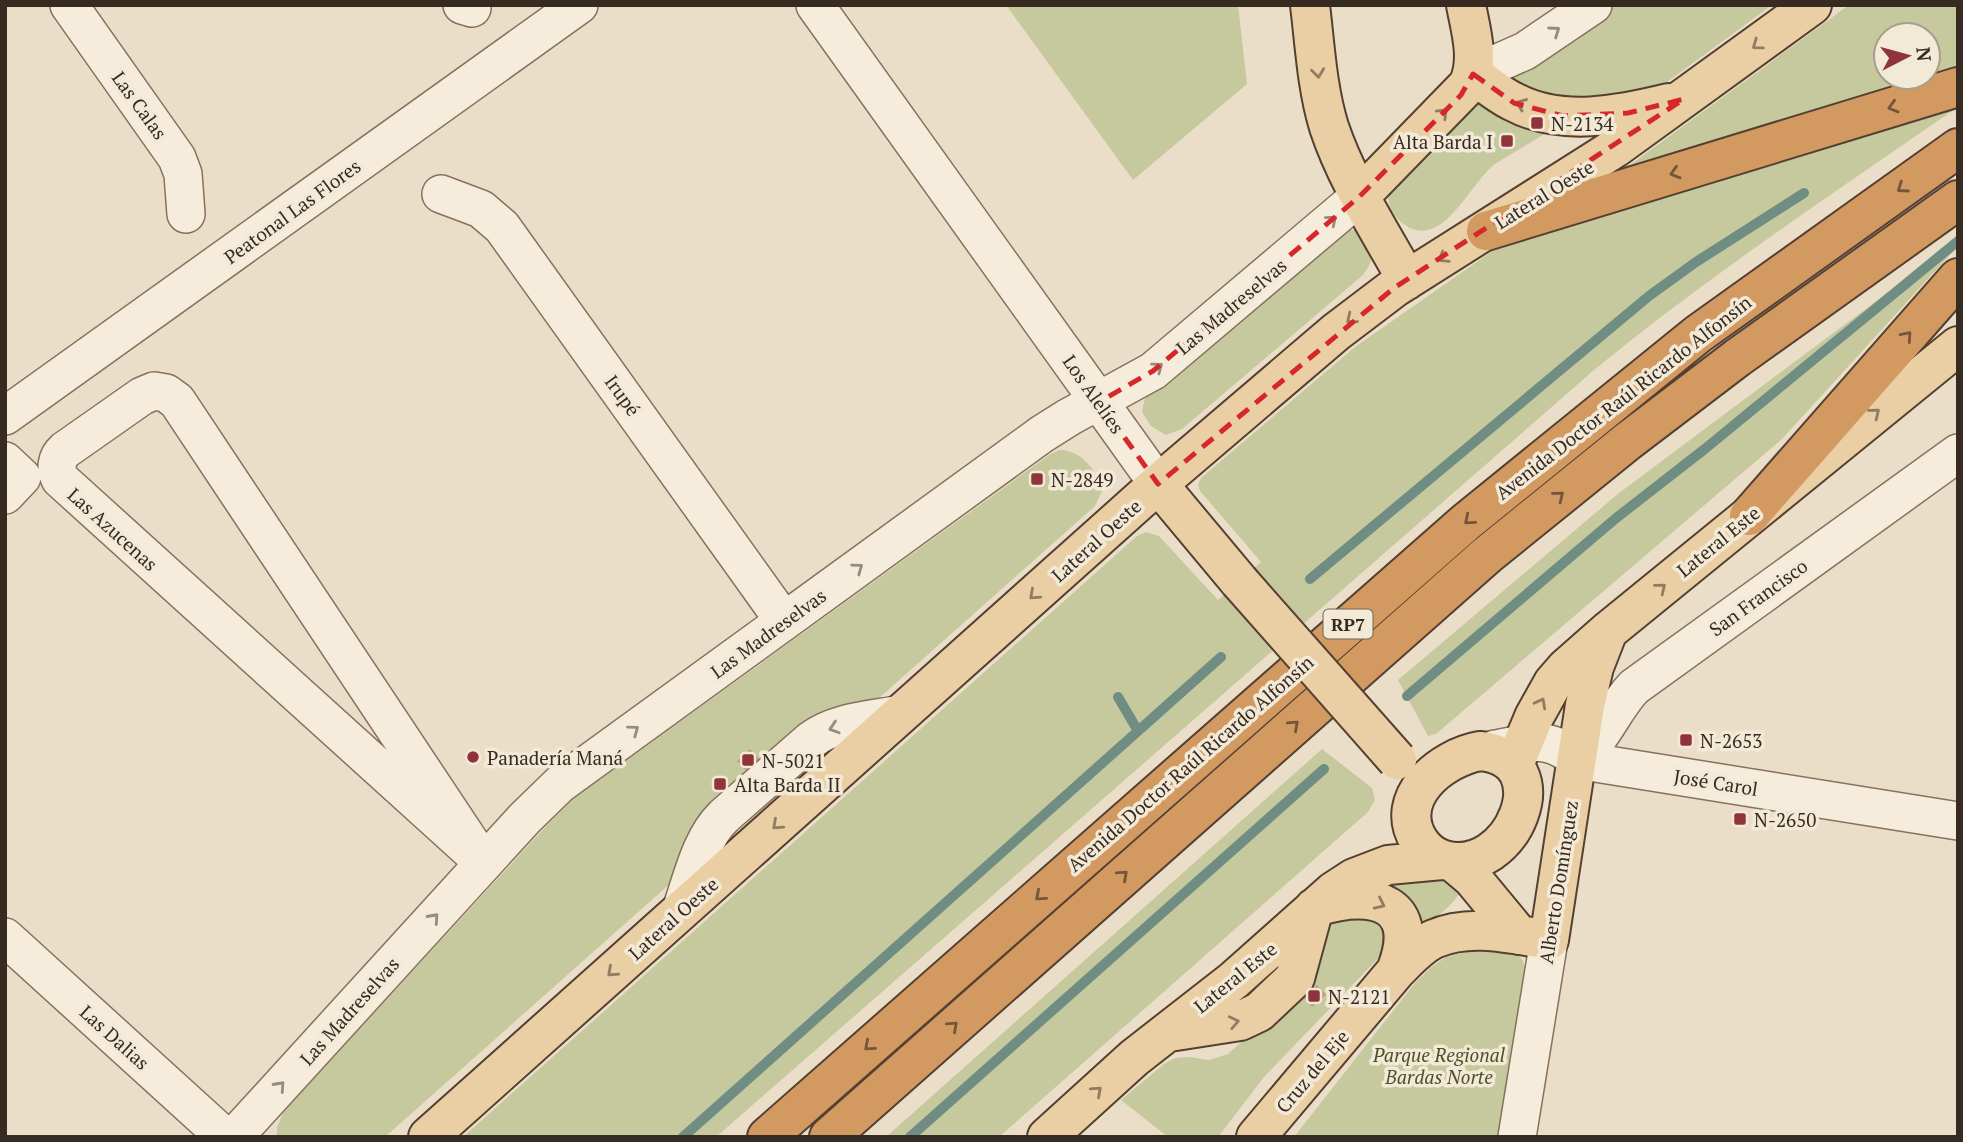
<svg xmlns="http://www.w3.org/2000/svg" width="1963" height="1142" viewBox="0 0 1963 1142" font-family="'PT Serif',serif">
  <rect width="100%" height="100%" fill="#ebdec8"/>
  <path fill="#c6c89d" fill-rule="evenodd" d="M1006 5H1238L1247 84 1133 180Z
    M1615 5H1772L1659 88C1641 95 1622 90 1604 98L1495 164C1468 184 1441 257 1400 221 1389 211 1387 200 1389 186L1474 104 1498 85Z
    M1849 5H1958V77L1623 170ZM1886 35H1928V77H1886Z
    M1958 107C1835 192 1710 275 1594 370L716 1137H463L1137 536 1146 532 1159 536 1218 600 1261 562 1200 491 1198 485 1201 478 1355 347 1501 245Z
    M1349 230H1357L1372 253 1370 264 1363 275 1182 429 1166 435 1151 426 1142 412 1145 398Z
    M1958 240V246L1782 439 1436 734 1428 736 1398 680 1619 493Z
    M1059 450C1081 449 1098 472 1102 491L1095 506 385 1137H277V1127L284 1111 548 824 572 800 1049 455Z
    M1322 749 1372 788 1375 800 1368 812 999 1137H886Z
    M1442 877 1460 893C1450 907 1436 920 1419 926L1374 892 1398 882Z
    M1377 913 1389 947 1264 1077 1218 1137H1168L1121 1100 1164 1064 1175 1058 1189 1057 1209 1060 1228 1054 1312 978 1321 932 1333 922Z
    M1459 948 1514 949 1523 961 1525 969 1499 1137H1294L1415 983 1430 968Z"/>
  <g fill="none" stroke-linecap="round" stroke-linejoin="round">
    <path stroke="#708d84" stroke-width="10" d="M1310 579 1649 296 1696 262 1804 193
      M1407 696 1615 519 1706 448 1958 241
      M1118 697 1138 731
      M683 1137 1221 657
      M910 1137 1324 769"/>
  </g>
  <path fill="#c69981" d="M750 749 759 759 746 771 737 761Z
    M1317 985 1326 995 1312 1007 1303 997Z"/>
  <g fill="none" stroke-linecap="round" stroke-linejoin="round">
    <defs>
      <path id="minor" d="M69 5 177 158 183 174 186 214
        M462 5 472 8
        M815 5 1158 484
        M1473 74 1525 51 1593 5
        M441 194 481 209 502 227 784 621
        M154 391 166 393 177 401 484 863 60 479C55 469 56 458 65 450L142 396Z
        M5 416 579 5
        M5 461 22 477 5 495
        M1495 749C1530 743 1548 734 1577 760L1958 821
        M1577 760C1604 739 1612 710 1634 687L1958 453
        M681 910C692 879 700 839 724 816L811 740C836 721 871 720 901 714
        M5 937 225 1137
        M234 1137 525 818 560 784 1042 434 1069 417 1153 371 1360 196
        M1517 1137 1549 940"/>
      <path id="major" d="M1310 5C1315 46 1317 88 1329 127 1347 181 1380 231 1407 280
        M1473 74C1486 84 1499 95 1514 102 1561 127 1620 115 1669 103
        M1360 196 1468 85C1480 60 1471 31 1466 5
        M1158 484 1239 581
        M1480 751C1563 758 1512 879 1444 860 1433 857 1425 850 1419 841 1392 798 1441 758 1480 751Z
        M1514 765 1534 717 1553 683 1566 668 1608 631 1958 346
        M1453 862 1472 878 1519 935
        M1319 906C1376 889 1422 904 1396 971
        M1169 1032 1240 1021 1259 1012 1295 978 1314 908
        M428 1137 1158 484 1336 332 1394 288 1615 148 1812 5
        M1047 1137 1134 1058 1234 980 1334 891 1354 878 1388 865 1442 860
        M1256 1137 1396 971C1407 960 1419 946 1434 939 1470 923 1512 934 1549 940L1585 705 1594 667 1608 631"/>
      <path id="highway" d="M1486 231 1958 87
        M1749 516 1958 278
        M767 1137 1466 522 1698 334 1958 148
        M829 1137 1487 555 1628 441 1737 358 1958 200"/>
    </defs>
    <use href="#minor" stroke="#86715f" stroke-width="40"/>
    <use href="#major" stroke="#544032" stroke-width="42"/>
    <use href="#highway" stroke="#544032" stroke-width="42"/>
    <use href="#minor" stroke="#f6ecdb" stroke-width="37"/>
    <use href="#major" stroke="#eacfa4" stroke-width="38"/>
    <use href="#highway" stroke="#d29961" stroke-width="38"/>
    <defs>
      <path id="major-bridge" d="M1239 581 1397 760"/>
    </defs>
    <use href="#major-bridge" stroke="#544032" stroke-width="42" stroke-linecap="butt"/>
    <use href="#major-bridge" stroke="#eacfa4" stroke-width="38"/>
  </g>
  <defs><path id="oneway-chevron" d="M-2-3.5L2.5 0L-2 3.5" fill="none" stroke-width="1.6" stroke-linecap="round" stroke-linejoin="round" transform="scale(1.75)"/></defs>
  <g stroke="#968b7e">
    <use href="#oneway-chevron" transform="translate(1555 31) rotate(-35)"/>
    <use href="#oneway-chevron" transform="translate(1332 220) rotate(-40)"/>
    <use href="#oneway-chevron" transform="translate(1158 367) rotate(-37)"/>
    <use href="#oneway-chevron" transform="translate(858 568) rotate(-36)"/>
    <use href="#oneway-chevron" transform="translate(834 728) rotate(162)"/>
    <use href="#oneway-chevron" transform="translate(634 730) rotate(-36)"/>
    <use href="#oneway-chevron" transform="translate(434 918) rotate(-48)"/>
    <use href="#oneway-chevron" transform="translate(280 1086) rotate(-48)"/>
  </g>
  <g stroke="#907c62">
    <use href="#oneway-chevron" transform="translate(1757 45) rotate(144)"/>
    <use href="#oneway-chevron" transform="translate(1318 73) rotate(83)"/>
    <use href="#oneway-chevron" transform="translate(1521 104) rotate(-159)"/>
    <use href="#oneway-chevron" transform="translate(1443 113) rotate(-45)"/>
    <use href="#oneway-chevron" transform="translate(1443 258) rotate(148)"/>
    <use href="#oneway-chevron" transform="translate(1351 319) rotate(141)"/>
    <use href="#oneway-chevron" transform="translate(1875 413) rotate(-39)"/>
    <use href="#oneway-chevron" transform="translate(1661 588) rotate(-39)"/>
    <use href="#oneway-chevron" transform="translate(1034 595) rotate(138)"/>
    <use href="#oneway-chevron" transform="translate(1541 703) rotate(-62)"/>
    <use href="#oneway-chevron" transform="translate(777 825) rotate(138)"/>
    <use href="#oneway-chevron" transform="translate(1380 904) rotate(25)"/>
    <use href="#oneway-chevron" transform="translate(612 972) rotate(138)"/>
    <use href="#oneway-chevron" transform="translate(1234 1022) rotate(-12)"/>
    <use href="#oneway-chevron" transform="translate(1097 1091) rotate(-42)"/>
  </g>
  <g stroke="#75563b">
    <use href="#oneway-chevron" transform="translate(1893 107) rotate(163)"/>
    <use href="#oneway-chevron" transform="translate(1675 173) rotate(163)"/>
    <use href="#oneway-chevron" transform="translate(1902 188) rotate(145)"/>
    <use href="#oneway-chevron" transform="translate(1907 336) rotate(-49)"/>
    <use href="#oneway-chevron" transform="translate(1559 496) rotate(-39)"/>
    <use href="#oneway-chevron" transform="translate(1469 520) rotate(140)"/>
    <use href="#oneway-chevron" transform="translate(1294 725) rotate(-42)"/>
    <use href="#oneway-chevron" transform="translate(1123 875) rotate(-42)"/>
    <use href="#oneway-chevron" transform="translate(1040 896) rotate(139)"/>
    <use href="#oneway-chevron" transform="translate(953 1026) rotate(-42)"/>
    <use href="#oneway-chevron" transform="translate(869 1046) rotate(139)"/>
  </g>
  <path fill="none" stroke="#d62828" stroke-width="5" stroke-dasharray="14 9" stroke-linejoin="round" d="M1473 74 1514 103 1563 116 1628 113 1684 99 1394 288 1158 484 1099 402 1153 371 1360 196 1461 95Z"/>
  <g fill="#90343b" stroke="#f3e9d7" stroke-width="2.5">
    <rect x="1530" y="116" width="14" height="14" rx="3.5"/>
    <rect x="1500" y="134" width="14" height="14" rx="3.5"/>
    <rect x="1030" y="472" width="14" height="14" rx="3.5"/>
    <rect x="1679" y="733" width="14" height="14" rx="3.5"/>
    <circle cx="473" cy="757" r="7"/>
    <rect x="741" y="753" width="14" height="14" rx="3.5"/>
    <rect x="713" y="777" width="14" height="14" rx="3.5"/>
    <rect x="1733" y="812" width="14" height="14" rx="3.5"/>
    <rect x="1307" y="989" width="14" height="14" rx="3.5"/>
  </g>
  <g text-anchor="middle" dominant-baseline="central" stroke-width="7" stroke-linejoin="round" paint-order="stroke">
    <rect fill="#f3e9d7" stroke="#6f6358" stroke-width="2" x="1323.5" y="609.5" width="49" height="29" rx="5"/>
    <g font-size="18" font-weight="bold" fill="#372a21">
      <text x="1348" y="624">RP7</text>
    </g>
    <g font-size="19" fill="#372a21" stroke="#f3e9d7">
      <text transform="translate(140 105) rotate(54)">Las Calas</text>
      <text transform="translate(1544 194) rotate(-32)">Lateral Oeste</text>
      <text transform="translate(292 211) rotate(-36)">Peatonal Las Flores</text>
      <text transform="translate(1231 306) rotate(-40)">Las Madreselvas</text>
      <text transform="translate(1094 394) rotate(55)">Los Alelíes</text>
      <text transform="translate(623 395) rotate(54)">Irupé</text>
      <text transform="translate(1623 397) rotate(-38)">Avenida Doctor Raúl Ricardo Alfonsín</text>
      <text transform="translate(113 529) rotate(42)">Las Azucenas</text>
      <text transform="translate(1096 540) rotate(-42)">Lateral Oeste</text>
      <text transform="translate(1718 541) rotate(-39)">Lateral Este</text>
      <text transform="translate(1758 597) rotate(-36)">San Francisco</text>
      <text transform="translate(768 633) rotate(-36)">Las Madreselvas</text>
      <text transform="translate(1190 763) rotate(-41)">Avenida Doctor Raúl Ricardo Alfonsín</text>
      <text transform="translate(1716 782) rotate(9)">José Carol</text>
      <text transform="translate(1558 882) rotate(-81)">Alberto Domínguez</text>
      <text transform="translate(673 918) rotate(-42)">Lateral Oeste</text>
      <text transform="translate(1235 977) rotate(-39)">Lateral Este</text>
      <text transform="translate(349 1011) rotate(-48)">Las Madreselvas</text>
      <text transform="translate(115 1037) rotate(42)">Las Dalias</text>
      <text transform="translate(1312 1071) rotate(-50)">Cruz del Eje</text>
    </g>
    <g font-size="19" fill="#372a21" stroke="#f3e9d7" text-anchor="start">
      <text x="1551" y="123">N-2134</text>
      <text x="1493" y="141" text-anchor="end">Alta Barda I</text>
      <text x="1051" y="479">N-2849</text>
      <text x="1700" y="740">N-2653</text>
      <text x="487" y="757">Panadería Maná</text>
      <text x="762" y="760">N-5021</text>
      <text x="734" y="784">Alta Barda II</text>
      <text x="1754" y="819">N-2650</text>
      <text x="1328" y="996">N-2121</text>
    </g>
    <g font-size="19" font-style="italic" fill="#4b5229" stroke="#f3e9d7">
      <text x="1439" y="1054">Parque Regional<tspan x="1439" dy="22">Bardas Norte</tspan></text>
    </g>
  </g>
  <rect width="1963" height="1142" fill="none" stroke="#372a21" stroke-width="14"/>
  <g transform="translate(1907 56) rotate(84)"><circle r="33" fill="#f3e9d7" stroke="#a89d8e" stroke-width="2"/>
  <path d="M0-5L12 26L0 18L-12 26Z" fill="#90343b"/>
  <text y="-10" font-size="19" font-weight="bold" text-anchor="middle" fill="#372a21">N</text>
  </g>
</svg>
